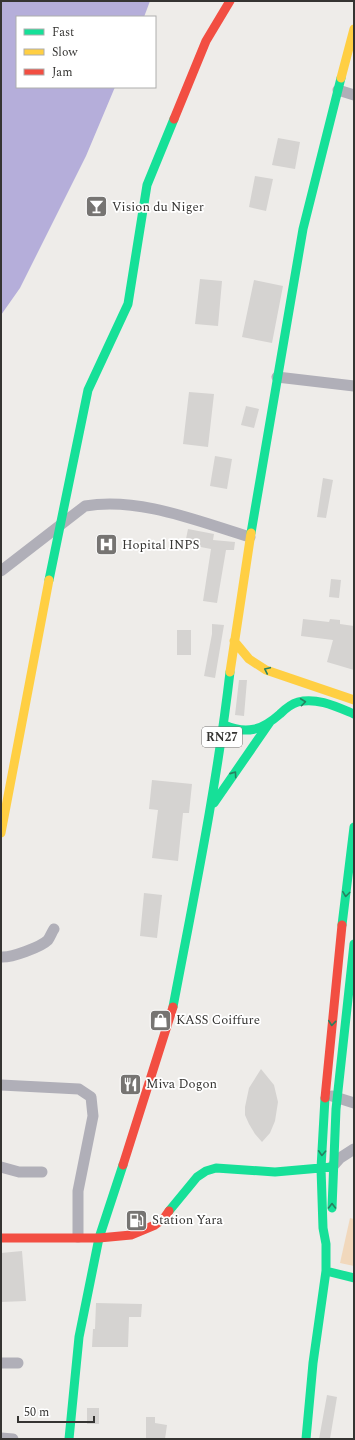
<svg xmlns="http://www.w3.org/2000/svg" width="355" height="1440" viewBox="0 0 355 1440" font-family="Spectral,serif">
  <rect width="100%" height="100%" fill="#eeece9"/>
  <path fill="#f1d8bc" d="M350 1218 354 1219V1266L340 1263Z"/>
  <path fill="#b5aeda" d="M1 1H150L144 17H17V87H115L86 156 20 288 1 315Z"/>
  <path fill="#d5d3d1" d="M278 138 300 142 295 169 272 165Z
    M255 176 273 179 266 211 249 207Z
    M200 279 222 281 218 326 195 324Z
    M254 280 283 286 272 343 242 337Z
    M189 392 214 394 208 447 183 444Z
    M246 406 259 409 254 428 241 425Z
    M215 456 232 459 227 489 210 486Z
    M323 478 333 480 326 518 317 517Z
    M188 529 214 534 213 540 235 542 234 550H226L217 603 203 601 211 549 185 544Z
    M331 579 341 580 339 598 329 597Z
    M303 619 329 622 330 619 340 620V624L354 626V670L327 662 333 640 301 636Z
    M212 624 224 625 215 678 204 676 212 634Z
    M177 630H191V655H177Z
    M239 680H247L244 716 235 715Z
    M152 780 192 784 189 813H183L178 861 152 858 158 810 149 809Z
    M144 893 162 895 157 938 140 936Z
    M261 1069 274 1085 278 1102 275 1121 270 1133 262 1142 255 1134 249 1124 245 1115V1107L249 1088Z
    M22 1251 26 1301 1 1302V1253Z
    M96 1303 142 1304 141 1317H129L128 1347H92L93 1329H95Z
    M327 1395 337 1397 330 1439H319Z
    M87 1408H99V1424H87Z
    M146 1417H155V1423L167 1425 165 1439H146Z"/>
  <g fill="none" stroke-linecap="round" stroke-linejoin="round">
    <path stroke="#b0afb8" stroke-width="11" d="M338 90 354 95
      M277 377 354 386
      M1 571 85 506C140 497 197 521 250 537
      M1 957C11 958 41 947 48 940 50 937 52 932 54 929
      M1 1085 79 1089 91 1097 93 1116 78 1191V1237
      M332 1096 354 1103
      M1 1167 19 1172H42
      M332 1167 340 1158 354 1149
      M1 1363H18
      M1 1438 13 1439"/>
    <path stroke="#16e098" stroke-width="9" d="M251 533 303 229 341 78
      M49 580 88 390 128 304 147 185 174 119
      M224 725C247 735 262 730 280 714 285 709 291 704 298 702 317 697 337 707 354 714
      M214 803 270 722
      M342 925 354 827
      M173 1007C194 896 217 785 230 672
      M332 1208 336 1109 354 944
      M169 1211 197 1177 206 1171 216 1168 275 1172 332 1167
      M326 1271 354 1278
      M69 1439 79 1337 99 1238 123 1165
      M306 1439 313 1363 326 1271V1244L323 1228 321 1168 325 1098"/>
    <path stroke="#ffcf43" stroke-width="9" d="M341 78 354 29
      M234 641 249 659 266 670 354 700
      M230 672 251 533
      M1 833 49 580"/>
    <path stroke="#f24e42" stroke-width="9" d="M174 119 206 41 230 1
      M325 1098 342 925
      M123 1165 173 1007
      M1 1238H99L131 1235 155 1225 164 1218 169 1211"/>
  </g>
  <defs><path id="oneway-chevron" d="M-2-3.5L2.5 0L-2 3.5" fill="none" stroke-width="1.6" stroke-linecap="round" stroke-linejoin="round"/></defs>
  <g stroke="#278160">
    <use href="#oneway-chevron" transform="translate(267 670) rotate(-155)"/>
    <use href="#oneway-chevron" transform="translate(303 702) rotate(-7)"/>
    <use href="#oneway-chevron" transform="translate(234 774) rotate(-55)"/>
    <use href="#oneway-chevron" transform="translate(346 894) rotate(97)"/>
    <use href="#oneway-chevron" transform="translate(332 1023) rotate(96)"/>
    <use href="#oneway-chevron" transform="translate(322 1153) rotate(93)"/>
    <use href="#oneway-chevron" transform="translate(332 1206) rotate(-90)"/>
  </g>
  <defs>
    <symbol id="bar-square" viewBox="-11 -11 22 22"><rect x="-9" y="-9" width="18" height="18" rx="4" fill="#767472" stroke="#fff"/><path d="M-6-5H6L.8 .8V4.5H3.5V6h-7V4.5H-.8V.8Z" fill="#fff"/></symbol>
    <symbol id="hospital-square" viewBox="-11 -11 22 22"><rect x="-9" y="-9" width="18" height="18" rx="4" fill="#767472" stroke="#fff"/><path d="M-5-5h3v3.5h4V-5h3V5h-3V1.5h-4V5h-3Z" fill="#fff"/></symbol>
    <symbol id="shop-square" viewBox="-11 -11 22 22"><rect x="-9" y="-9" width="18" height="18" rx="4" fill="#767472" stroke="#fff"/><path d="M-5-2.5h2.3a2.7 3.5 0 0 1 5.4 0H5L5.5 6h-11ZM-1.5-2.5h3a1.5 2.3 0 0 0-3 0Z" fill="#fff"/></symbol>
    <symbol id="restaurant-square" viewBox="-11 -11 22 22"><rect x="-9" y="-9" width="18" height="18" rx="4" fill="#767472" stroke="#fff"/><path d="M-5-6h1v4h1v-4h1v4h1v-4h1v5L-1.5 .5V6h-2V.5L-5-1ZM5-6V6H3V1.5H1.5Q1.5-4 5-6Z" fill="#fff"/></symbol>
    <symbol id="fuel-square" viewBox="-11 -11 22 22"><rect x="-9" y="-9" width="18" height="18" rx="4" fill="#767472" stroke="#fff"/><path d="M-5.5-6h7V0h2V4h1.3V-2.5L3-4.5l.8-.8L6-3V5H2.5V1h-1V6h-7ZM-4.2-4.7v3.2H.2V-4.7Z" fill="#fff"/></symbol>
  </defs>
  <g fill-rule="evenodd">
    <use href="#bar-square" x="84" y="194" width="25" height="25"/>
    <use href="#hospital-square" x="94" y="532" width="25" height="25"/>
    <use href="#shop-square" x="148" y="1008" width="25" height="25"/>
    <use href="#restaurant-square" x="118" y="1072" width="25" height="25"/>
    <use href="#fuel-square" x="124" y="1208" width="25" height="25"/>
  </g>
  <g text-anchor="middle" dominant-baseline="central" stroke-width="3.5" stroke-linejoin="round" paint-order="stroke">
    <rect fill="#fff" stroke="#727170" stroke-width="1" x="202" y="727" width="40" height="20" rx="3"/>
    <g font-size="12" font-weight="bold" fill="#353432">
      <text x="222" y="737">RN27</text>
    </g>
    <g font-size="13" fill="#353432" stroke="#fff" text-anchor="start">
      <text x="112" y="207">Vision du Niger</text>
      <text x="122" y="545">Hopital INPS</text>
      <text x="176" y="1020">KASS Coiffure</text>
      <text x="146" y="1084">Miva Dogon</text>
      <text x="152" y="1220">Station Yara</text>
    </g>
  </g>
  <rect width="355" height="1440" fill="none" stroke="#353432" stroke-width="4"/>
  <rect x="16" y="16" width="140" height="72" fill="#ffffff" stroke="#aeaead"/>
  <rect x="24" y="29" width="20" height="6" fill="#16e098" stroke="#aeaead"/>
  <text x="52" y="36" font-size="12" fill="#353432">Fast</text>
  <rect x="24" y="49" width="20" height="6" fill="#ffcf43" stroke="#aeaead"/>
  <text x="52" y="56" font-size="12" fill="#353432">Slow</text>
  <rect x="24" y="69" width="20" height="6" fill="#f24e42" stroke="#aeaead"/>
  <text x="52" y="76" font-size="12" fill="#353432">Jam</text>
  <path d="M18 1416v6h76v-6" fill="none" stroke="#353432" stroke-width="2"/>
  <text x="24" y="1416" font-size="12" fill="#353432" stroke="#ffffff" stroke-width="3" paint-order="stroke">50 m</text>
</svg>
